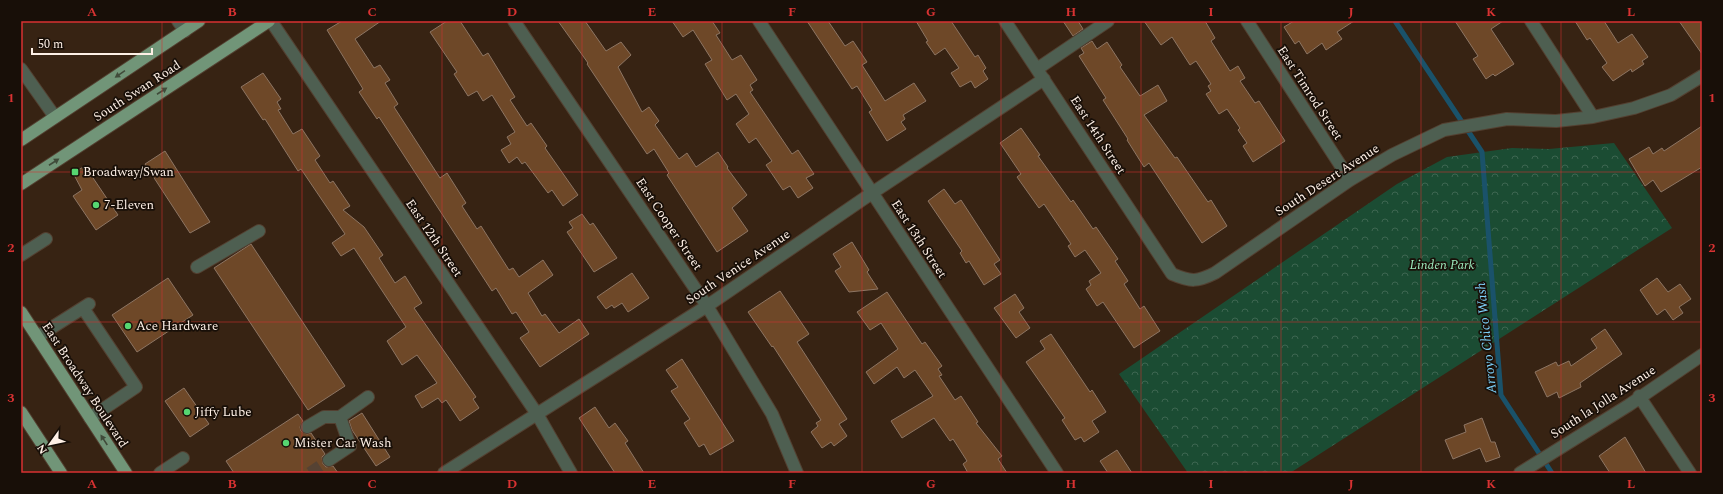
<svg xmlns="http://www.w3.org/2000/svg" width="1723" height="494" viewBox="0 0 1723 494" font-family="Spectral,serif">
  <defs>
    <pattern id="park-crowns" width="20" height="18" patternUnits="userSpaceOnUse"><rect width="20" height="18" fill="#1b4c33"/><path d="M2 6a3 3 0 1 1 6 0M12 15a3 3 0 1 1 6 0" fill="none" stroke="#3d6651"/></pattern>
  </defs>
  <rect width="100%" height="100%" fill="#372313"/>
  <path fill="url(#park-crowns)" d="M1614 143 1672 228 1290 473H1188L1119 374 1397 184 1447 157 1512 148 1549 149Z"/>
  <g fill="none" stroke-linecap="round" stroke-linejoin="round">
    <path stroke="#1a526a" stroke-width="5" d="M1395 21 1482 152 1501 395 1552 473"/>
  </g>
  <path fill="#6e4828" stroke="#8d7563" d="M342 21H381L355 39 374 68 380 65 390 80 385 83 398 104 394 107 440 178 447 173 466 203 462 206 477 229 481 226 509 270 513 268 519 277 543 260 553 275 528 293 542 316 545 314 559 333 579 319 589 334 540 367 520 338 529 332 516 312 512 314 496 288 492 291 379 117 377 119 359 92 363 89 327 30Z
    M447 21H460L483 56 488 53 515 97 510 100 527 126 531 123 547 146 545 148 578 195 563 206 552 190 548 193 525 162 522 164 517 157 509 163 501 150 511 144 507 137 515 132 492 95 483 101 477 91 468 96 454 74 457 72 430 32Z
    M558 21H585L606 51 621 42 631 55 618 67 642 112 649 107 659 121 655 125 679 159 687 153 696 167 718 152 728 167 727 168 747 195 732 208 748 231 717 252 667 175 669 173 654 149 647 154 587 64 588 63Z
    M672 21H712L720 33 716 35 732 60 741 55 757 80 750 85 753 90 750 92 792 154 798 150 814 174 806 178 813 188 798 198 790 186 783 190 766 165 772 161 756 138 749 143 736 124 749 114 736 94 727 100 705 64 712 60 693 30 683 37Z
    M807 21H828L845 46 853 41 867 62 862 65 885 101 914 83 926 101 903 115 905 119 901 122 906 129 887 141 869 112 872 110 857 86 852 89Z
    M916 21H951L975 57 978 55 986 68 983 71 988 79 975 88 971 81 960 87 951 73 959 68 945 48 935 55 926 42 928 41Z
    M1063 21H1078L1083 29 1073 36Z
    M1144 21H1205L1215 38 1211 41 1230 71 1238 66 1245 78 1240 81 1255 103 1259 101 1285 141 1253 162 1243 146 1247 143 1238 130 1240 128 1227 109 1219 114 1206 94 1211 91 1208 86 1211 84 1196 61 1190 65 1172 37 1161 45Z
    M1294 21H1354L1337 32 1342 39 1326 50 1322 43 1307 54 1299 41 1295 44 1284 27Z
    M1455 21H1503L1491 29 1514 64 1495 76 1493 74 1486 79 1473 59 1478 56Z
    M1575 21H1604L1618 43 1632 34 1648 57 1642 61 1644 64 1632 72 1631 69 1613 81 1602 67 1607 63 1590 38 1587 40Z
    M1679 21H1702V54Z
    M1092 41 1097 49 1107 42 1122 65 1120 67 1140 96 1158 85 1167 101 1144 115 1175 158 1177 157 1208 202 1211 200 1227 226 1202 243 1149 163 1144 167 1127 140 1128 139 1103 100 1106 98 1079 56 1084 53 1081 48Z
    M263 73 281 99 277 102 281 109 278 110 293 134 302 129 320 156 315 160 330 183 333 181 350 206 343 210 364 227 383 255 379 258 395 283 405 276 422 303 414 308 476 397 473 399 479 408 460 421 446 400 442 403 438 398 422 408 415 396 437 383 417 355 402 365 387 341 406 327 354 248 341 256 332 243 345 234 301 169 298 171 265 119 263 120 241 87Z
    M1702 126V167L1661 192 1653 180 1645 186 1629 159 1649 147 1653 154 1662 148 1664 151Z
    M1021 128 1040 155 1038 156 1071 202 1073 200 1093 229 1096 227 1118 259 1115 261 1128 281 1124 284 1140 309 1144 306 1160 331 1134 348 1103 302 1097 306 1086 289 1091 285 1089 281 1101 273 1085 250 1075 257 1068 246 1071 244 1044 204 1039 208 1017 177 1021 174 1000 143Z
    M165 151 210 222 190 233 145 164Z
    M85 166 118 215 96 230 73 196 82 190 73 173Z
    M944 189 955 204 961 200 1000 260 994 264 1001 274 984 285 969 261 966 263 960 253 962 251 928 201Z
    M582 214 590 225 593 223 617 258 594 272 567 232 573 228 569 222Z
    M852 242 869 270 867 272 878 289 849 292 835 271 841 267 833 254Z
    M251 244 345 386 308 410 214 268Z
    M632 273 649 298 628 312 622 303 614 308 612 305 606 309 597 297Z
    M168 278 193 315 137 352 112 315Z
    M1657 278 1668 292 1680 284 1691 299 1679 307 1683 313 1673 320 1665 309 1657 315 1640 290Z
    M780 291 809 334 797 342 847 419 839 424 847 436 834 446 831 442 822 448 811 432 818 426 816 423 821 420 773 346 772 347 748 312Z
    M887 292 922 344 925 342 942 366 938 369 942 375 939 376 955 400 961 396 978 422 976 423 1002 456 998 459 1007 473H968L963 464 967 461 953 439 950 441 934 418 902 438 891 421 933 396 915 370 904 378 897 367 874 384 866 372 898 349 881 323 870 330 857 312Z
    M1015 294 1024 308 1019 312 1030 328 1016 338 994 308Z
    M1605 329 1622 354 1580 383 1581 387 1559 398 1557 392 1547 397 1535 372 1556 362 1558 366 1569 361 1571 366 1597 348 1591 339Z
    M1051 334 1090 392 1092 390 1106 412 1092 421 1099 432 1084 442 1081 437 1075 440 1062 420 1065 418 1026 362 1045 349 1040 341Z
    M682 359 734 441 710 455 704 444 699 447 684 423 690 419 671 391 678 387 666 370Z
    M184 388 209 424 190 437 165 401Z
    M595 407 609 428 615 423 628 441 625 443 644 473H615L579 418Z
    M362 413 390 457 376 466 352 430 349 421Z
    M298 414 303 421 300 427 301 431 307 434 311 433 325 454 322 457 323 464 326 467 333 466 338 473H234L226 461Z
    M1482 418 1491 442H1495L1500 457 1486 462 1480 448 1453 459 1445 440 1466 432 1464 425Z
    M1625 437 1646 473H1610L1599 456Z
    M1117 450 1132 473H1108L1100 461Z"/>
  <g fill="none" stroke-linecap="round" stroke-linejoin="round">
    <path stroke="#554233" stroke-width="12" stroke-dasharray="12 6" stroke-linecap="butt" d="M310 473 329 460"/>
    <defs>
      <path id="minor" d="M178 21 185 31
        M271 21 537 414 571 473
        M514 21 707 306 772 414 797 473
        M759 21 1057 473
        M1005 21 1172 274C1191 282 1197 282 1215 273L1350 180 1392 155 1444 130 1507 119 1556 121 1593 117 1634 108 1671 95 1702 76
        M1247 21 1350 180
        M1531 21 1593 117
        M21 69 55 117
        M1037 69 1108 21
        M21 255 46 239
        M197 267 259 231
        M83 308 136 387 90 418
        M37 337 89 304
        M1639 396 1690 473
        M307 427 324 417H340
        M329 460 350 446 340 417 368 397
        M160 473 183 458
        M444 473 707 306 872 193 1044 79
        M1520 473 1629 405 1702 355"/>
      <path id="major" d="M21 140 199 21
        M21 184 269 21
        M21 312 126 473
        M21 412 61 473"/>
    </defs>
    <use href="#minor" stroke="#534031" stroke-width="14"/>
    <use href="#major" stroke="#534031" stroke-width="14"/>
    <use href="#minor" stroke="#4e5f51" stroke-width="12"/>
    <use href="#major" stroke="#719578" stroke-width="12"/>
  </g>
  <defs><path id="oneway-solid" d="M-6-.8H1V-3.2L6.5 0L1 3.2V.8H-6Z"/></defs>
  <g fill="#404b3a">
    <use href="#oneway-solid" transform="translate(120 74) rotate(146)"/>
    <use href="#oneway-solid" transform="translate(162 91) rotate(-33)"/>
    <use href="#oneway-solid" transform="translate(54 162) rotate(-33)"/>
    <use href="#oneway-solid" transform="translate(104 440) rotate(-123)"/>
  </g>
  <path fill="none" stroke="#d83232" stroke-width="1" stroke-opacity="0.55" d="M162 21V473M302 21V473M442 21V473M582 21V473M722 21V473M862 21V473M1001 21V473M1141 21V473M1281 21V473M1421 21V473M1561 21V473M21 172H1702M21 322H1702"/>
  <g fill="#56d671" stroke="#180f08" stroke-width="1.5">
    <rect x="71" y="168" width="8" height="8" rx="2"/>
    <circle cx="96" cy="205" r="4"/>
    <circle cx="128" cy="326" r="4"/>
    <circle cx="187" cy="412" r="4"/>
    <circle cx="286" cy="443" r="4"/>
  </g>
  <g text-anchor="middle" dominant-baseline="central" stroke-width="3.5" stroke-linejoin="round" paint-order="stroke">
    <g font-size="13" fill="#fef0e6" stroke="#180f08">
      <text transform="translate(137 91) rotate(-33)">South Swan Road</text>
      <text transform="translate(1310 93) rotate(57)">East Timrod Street</text>
      <text transform="translate(1098 135) rotate(57)">East 14th Street</text>
      <text transform="translate(1327 180) rotate(-33)">South Desert Avenue</text>
      <text transform="translate(669 224) rotate(56)">East Cooper Street</text>
      <text transform="translate(434 238) rotate(56)">East 12th Street</text>
      <text transform="translate(919 239) rotate(57)">East 13th Street</text>
      <text transform="translate(738 267) rotate(-34)">South Venice Avenue</text>
      <text transform="translate(85 385) rotate(57)">East Broadway Boulevard</text>
      <text transform="translate(1603 402) rotate(-33)">South la Jolla Avenue</text>
    </g>
    <g font-size="13" fill="#fef0e6" stroke="#180f08" text-anchor="start">
      <text x="83" y="172">Broadway/Swan</text>
      <text x="104" y="205">7-Eleven</text>
      <text x="136" y="326">Ace Hardware</text>
      <text x="195" y="412">Jiffy Lube</text>
      <text x="294" y="443">Mister Car Wash</text>
    </g>
    <g font-size="13" font-style="italic" fill="#9be9bc" stroke="#180f08">
      <text x="1442" y="265">Linden Park</text>
    </g>
    <g font-size="14" font-style="italic" fill="#7dd0f9" stroke="#180f08">
      <text transform="translate(1486 338) rotate(-96)">Arroyo Chico Wash</text>
    </g>
  </g>
  <rect width="1723" height="494" fill="none" stroke="#180f08" stroke-width="44"/>
  <g transform="translate(50 444) rotate(237)" stroke="#180f08" stroke-width="3" paint-order="stroke">
  <path d="M0-3L7 15L0 10L-7 15Z" fill="#fef0e6"/>
  <text y="-6" font-size="11" font-weight="bold" text-anchor="middle" fill="#fef0e6">N</text>
  </g>
  <path d="M32 48v6h120v-6" fill="none" stroke="#fef0e6" stroke-width="2"/>
  <text x="38" y="48" font-size="12" fill="#fef0e6" stroke="#180f08" stroke-width="3" paint-order="stroke">50 m</text>
  <rect x="22" y="22" width="1679" height="450" fill="none" stroke="#d83232" stroke-width="1.5"/>
  <g font-size="13" text-anchor="middle" font-weight="bold" fill="#d83232">
    <text x="92" y="16">A</text>
    <text x="232" y="16">B</text>
    <text x="372" y="16">C</text>
    <text x="512" y="16">D</text>
    <text x="652" y="16">E</text>
    <text x="792" y="16">F</text>
    <text x="931" y="16">G</text>
    <text x="1071" y="16">H</text>
    <text x="1211" y="16">I</text>
    <text x="1351" y="16">J</text>
    <text x="1491" y="16">K</text>
    <text x="1631" y="16">L</text>
    <text x="11" y="102">1</text>
    <text x="1712" y="102">1</text>
    <text x="11" y="252">2</text>
    <text x="1712" y="252">2</text>
    <text x="11" y="402">3</text>
    <text x="1712" y="402">3</text>
    <text x="92" y="488">A</text>
    <text x="232" y="488">B</text>
    <text x="372" y="488">C</text>
    <text x="512" y="488">D</text>
    <text x="652" y="488">E</text>
    <text x="792" y="488">F</text>
    <text x="931" y="488">G</text>
    <text x="1071" y="488">H</text>
    <text x="1211" y="488">I</text>
    <text x="1351" y="488">J</text>
    <text x="1491" y="488">K</text>
    <text x="1631" y="488">L</text>
  </g>
</svg>
